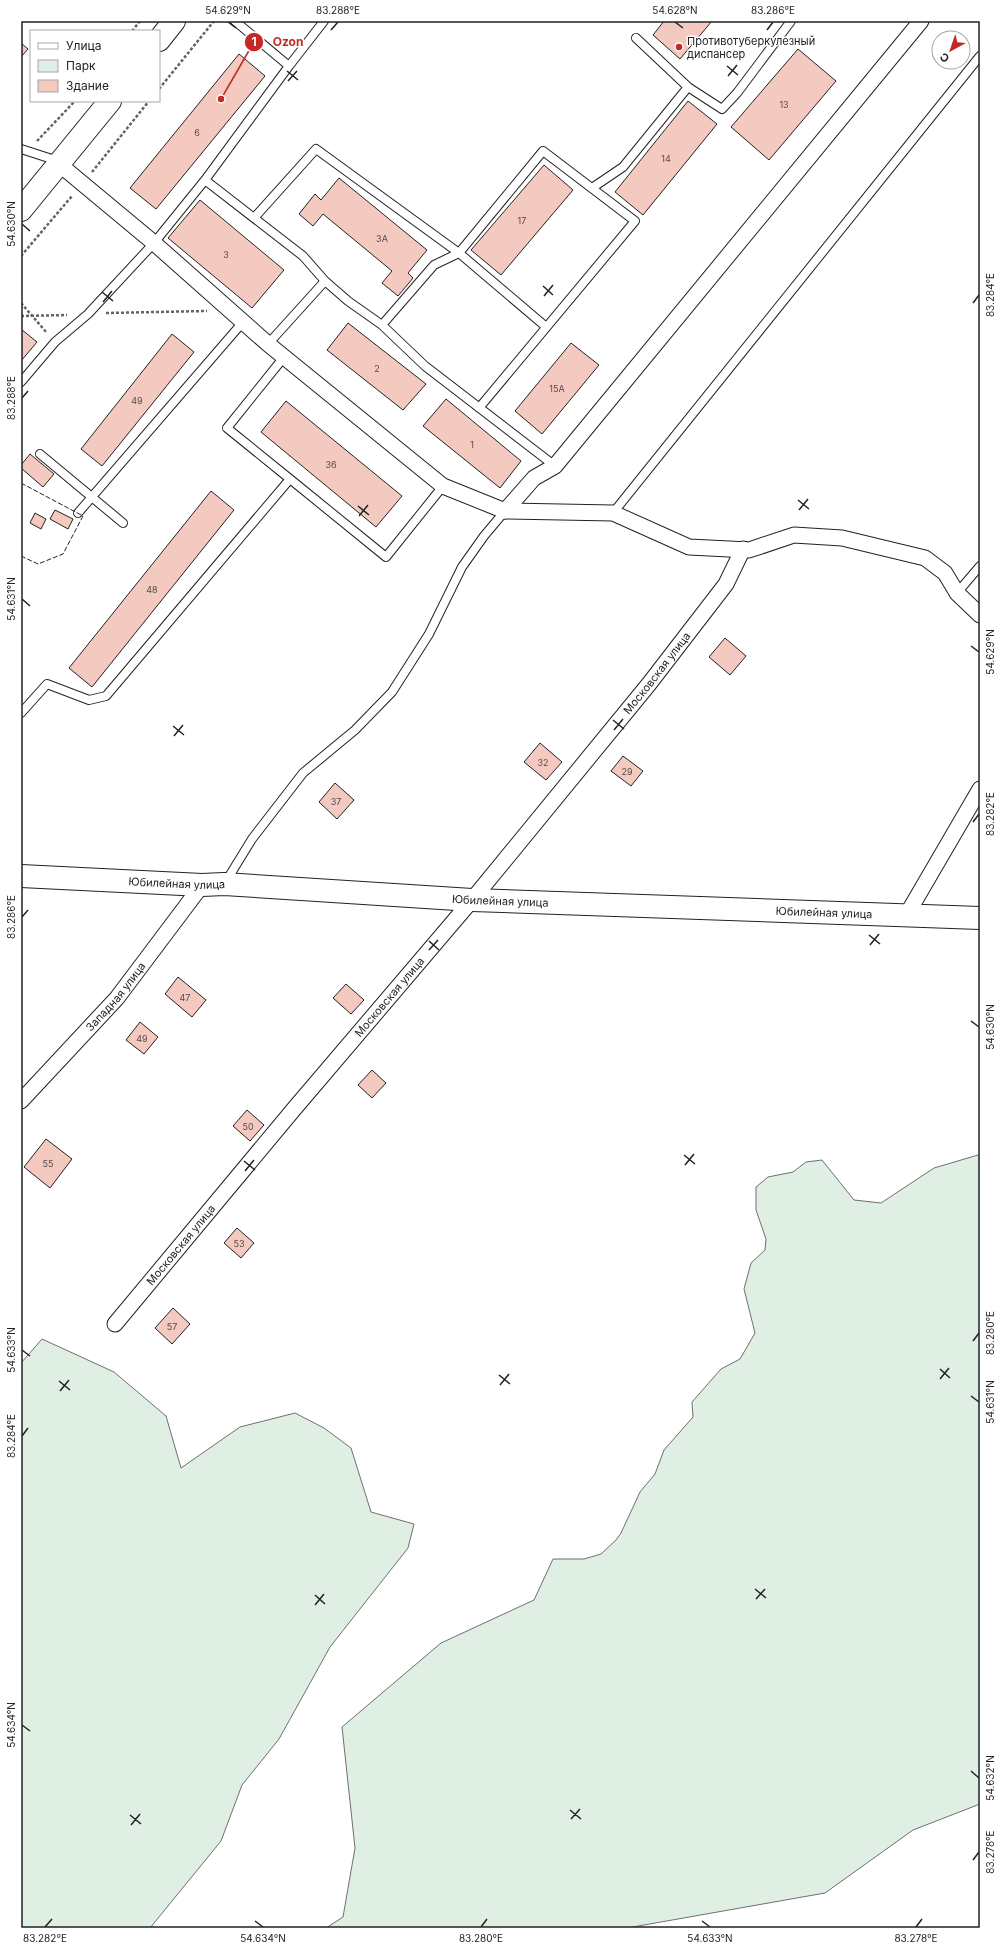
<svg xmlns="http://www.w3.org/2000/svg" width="1001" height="1949" viewBox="0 0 1001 1949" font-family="Inter,sans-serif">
  <rect width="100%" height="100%" fill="#fff"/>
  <path fill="#e0efe3" stroke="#6f6f6f" d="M978 1155 980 1156V1804L913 1830 825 1893 627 1928H326L343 1917 355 1848 342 1727 441 1643 534 1600 553 1559H584L601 1554 616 1540 621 1533 640 1492 655 1474 664 1450 693 1417 692 1402 721 1369 740 1359 755 1333 744 1289 751 1263 765 1250 766 1239 756 1210V1187L768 1177 793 1172 806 1162 822 1160 854 1200 881 1203 934 1168Z
    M42 1339 114 1372 166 1416 181 1468 240 1427 295 1413 324 1428 351 1448 371 1512 414 1524 408 1548 330 1647 279 1739 242 1785 221 1841 150 1928H21V1363Z"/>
  <path fill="#f3c9c0" stroke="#222" d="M664 21H712L680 59 653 35Z
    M21 43 28 49 21 57Z
    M798 49 836 81 769 160 731 127Z
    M239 54 265 76 156 209 130 188Z
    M688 101 717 124 643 215 615 192Z
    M544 165 573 190 501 275 471 250Z
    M339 178 427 250 408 273 413 278 398 296 382 283 392 271 323 214 313 226 299 214 315 194 321 200Z
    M200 200 284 270 252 308 168 238Z
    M348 323 426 384 403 410 327 350Z
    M21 329 37 342 21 361Z
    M172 334 194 352 102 466 81 449Z
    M571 343 599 365 542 434 515 411Z
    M446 399 521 461 500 488 423 426Z
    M286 401 402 496 376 527 261 432Z
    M30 454 54 474 43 487 21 468V465Z
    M211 491 234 510 92 687 69 668Z
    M55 510 73 519 68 529 50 519Z
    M35 513 46 519 41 529 30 523Z
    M725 638 746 656 730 675 709 657Z
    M540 743 562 762 546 780 524 762Z
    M623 756 643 771 631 786 611 771Z
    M335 783 354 800 337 819 319 802Z
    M178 977 206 1000 192 1017 165 994Z
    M346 984 364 1000 351 1014 333 998Z
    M140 1022 158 1037 144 1054 126 1040Z
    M372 1070 386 1083 372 1098 358 1085Z
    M247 1110 264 1125 250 1141 233 1126Z
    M46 1139 72 1159 50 1188 24 1167Z
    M237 1228 254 1243 241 1258 224 1243Z
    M173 1308 190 1324 172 1344 155 1328Z"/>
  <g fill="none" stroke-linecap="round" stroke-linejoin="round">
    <defs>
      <path id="service" d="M636 38 688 87 722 109 737 93 791 21
        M289 66 324 21
        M21 149 52 159 57 163
        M205 180 289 66 235 21
        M592 188 623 167 688 87
        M254 218 316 149 459 253 545 326
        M382 325 434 265 459 253 543 151 635 221 479 408
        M268 344 325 281 348 301 382 325 425 366 555 466
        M21 382 55 342 88 314 154 243 205 180 303 256 325 281
        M40 454 123 523
        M290 479 386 557 443 486
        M78 513 243 322
        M613 513 980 56
        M957 593 980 566
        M21 713 47 684 89 700 106 696 290 479 227 428 284 357
        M225 883 252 839 303 773 355 730 392 692 429 634 462 567 484 536 505 511"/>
      <g id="minor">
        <path d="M59 164 154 243 268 344 443 486 505 511 613 513 689 547 749 550 794 535 842 538 925 558 945 573 957 593 980 615"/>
        <path d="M505 511 534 478 555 466 921 21"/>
        <path d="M906 916 980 789"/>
        <path id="s1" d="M21 1101 117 998 202 885"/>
        <path id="s2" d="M115 1324 294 1109 472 900 649 684 726 584 743 549"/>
      </g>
      <g id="secondary">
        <path d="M159 40 174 21"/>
        <path d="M21 210 110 101"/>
        <path id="s3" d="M21 876 202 885 224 884 472 900 980 918"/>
      </g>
    </defs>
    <use href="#service" stroke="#222" stroke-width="10"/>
    <use href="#minor" stroke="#222" stroke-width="17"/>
    <use href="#secondary" stroke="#222" stroke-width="24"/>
    <path stroke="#646464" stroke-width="2.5" stroke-dasharray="3 2" stroke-linecap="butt" d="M132 31 140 21
      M159 89 214 21
      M37 141 75 101
      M92 172 149 101
      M21 256 72 196
      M21 303 47 333
      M106 313 207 311
      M21 316 67 315"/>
    <use href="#service" stroke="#fff" stroke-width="8"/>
    <use href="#minor" stroke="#fff" stroke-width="15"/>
    <use href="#secondary" stroke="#fff" stroke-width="22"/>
    <path stroke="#222" stroke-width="1" stroke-dasharray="5 2" stroke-linecap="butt" d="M21 483 83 516 63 554 38 564 21 556"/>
  </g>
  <path fill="none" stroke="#222" stroke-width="1.5" d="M228 22 236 28M675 22 683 28M331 30 338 22M767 30 773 22M727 66 738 75M287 71 298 80M728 76 737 65M288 81 297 71M22 224 30 231M543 286 553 295M102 292 113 301M544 296 553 285M103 302 112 291M973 303 979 295M22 398 28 391M798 500 809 509M358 506 369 515M799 510 808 499M359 516 368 505M22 599 30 606M971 646 979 652M613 720 624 729M173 726 184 735M614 730 623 719M174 736 183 725M973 822 979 814M22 917 28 910M869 935 880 944M429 941 439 950M870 945 879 934M429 950 438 940M971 1021 979 1027M684 1155 695 1164M244 1161 255 1170M685 1165 694 1154M245 1171 254 1160M973 1341 979 1333M22 1350 30 1356M940 1369 950 1378M499 1375 510 1384M940 1379 949 1368M59 1381 70 1390M500 1385 509 1374M60 1391 69 1380M971 1396 979 1402M22 1436 28 1428M755 1589 766 1598M315 1595 325 1604M756 1599 765 1589M315 1605 324 1594M22 1725 30 1731M971 1771 979 1778M570 1810 581 1819M130 1815 141 1824M571 1819 580 1809M131 1825 140 1814M973 1860 979 1852M255 1921 263 1927M702 1921 710 1927M45 1927 52 1919M481 1927 487 1919M916 1927 922 1919"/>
  <circle fill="#c62828" stroke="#fff" stroke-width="1.5" cx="679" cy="47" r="4"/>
  <g text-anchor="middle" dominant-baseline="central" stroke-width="3" stroke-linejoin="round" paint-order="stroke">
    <g font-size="9" fill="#564c4a">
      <text x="784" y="104">13</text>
      <text x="197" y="132">6</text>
      <text x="666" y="158">14</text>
      <text x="522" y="220">17</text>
      <text x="382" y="238">3А</text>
      <text x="226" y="254">3</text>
      <text x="377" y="368">2</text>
      <text x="557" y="388">15А</text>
      <text x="137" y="400">49</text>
      <text x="472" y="444">1</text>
      <text x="331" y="464">36</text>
      <text x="152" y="589">48</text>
      <text x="543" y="762">32</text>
      <text x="627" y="771">29</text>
      <text x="336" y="801">37</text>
      <text x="185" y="997">47</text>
      <text x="142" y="1038">49</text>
      <text x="248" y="1126">50</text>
      <text x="48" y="1163">55</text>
      <text x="239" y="1243">53</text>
      <text x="172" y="1326">57</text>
    </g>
    <g font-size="11" fill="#222" stroke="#fff" text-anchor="start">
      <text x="687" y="41">Противотуберкулезный<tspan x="687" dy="13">диспансер</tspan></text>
    </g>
    <g font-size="11" fill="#222" stroke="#fff">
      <text stroke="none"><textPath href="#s2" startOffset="847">Московская улица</textPath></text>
      <text stroke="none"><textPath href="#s3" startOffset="156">Юбилейная улица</textPath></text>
      <text stroke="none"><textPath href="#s3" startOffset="480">Юбилейная улица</textPath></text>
      <text stroke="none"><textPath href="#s3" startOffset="804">Юбилейная улица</textPath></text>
      <text stroke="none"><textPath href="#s1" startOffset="141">Западная улица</textPath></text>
      <text stroke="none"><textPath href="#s2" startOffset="427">Московская улица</textPath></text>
      <text stroke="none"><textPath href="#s2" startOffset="103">Московская улица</textPath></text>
    </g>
  </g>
  <path fill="none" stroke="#c62828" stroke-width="1.5" d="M221 99L254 42"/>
  <g fill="#c62828" stroke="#fff" stroke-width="1.5">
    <circle cx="221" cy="99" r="4"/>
    <circle cx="254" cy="42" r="10"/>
  </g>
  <g font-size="12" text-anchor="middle" font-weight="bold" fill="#fff">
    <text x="254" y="46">1</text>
  </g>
  <g font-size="12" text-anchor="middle" font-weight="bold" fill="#c62828" stroke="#fff" stroke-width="3" stroke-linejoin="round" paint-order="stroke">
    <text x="288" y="46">Ozon</text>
  </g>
  <rect width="1001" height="1949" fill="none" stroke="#ffffff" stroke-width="44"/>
  <rect x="30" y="30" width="130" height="72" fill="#ffffff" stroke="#a7a7a7"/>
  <rect x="38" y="43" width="20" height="6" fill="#ffffff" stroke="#a7a7a7"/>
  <text x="66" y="50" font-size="12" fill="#222222">Улица</text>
  <rect x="38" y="60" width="20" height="12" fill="#e0efe3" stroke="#a7a7a7"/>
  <text x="66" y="70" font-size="12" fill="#222222">Парк</text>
  <rect x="38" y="80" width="20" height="12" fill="#f3c9c0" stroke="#a7a7a7"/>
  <text x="66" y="90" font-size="12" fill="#222222">Здание</text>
  <g transform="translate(951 50) rotate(220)"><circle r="19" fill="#ffffff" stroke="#a7a7a7"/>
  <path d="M0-3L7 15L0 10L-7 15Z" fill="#c62828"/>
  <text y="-6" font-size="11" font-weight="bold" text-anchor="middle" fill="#222222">С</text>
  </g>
  <rect x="22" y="22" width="957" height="1905" fill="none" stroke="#222" stroke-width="1.5"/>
  <g font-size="10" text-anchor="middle" fill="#222">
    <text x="228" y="14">54.629°N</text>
    <text x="338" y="14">83.288°E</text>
    <text x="675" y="14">54.628°N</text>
    <text x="773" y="14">83.286°E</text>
    <text transform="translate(11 224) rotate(-90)" y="4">54.630°N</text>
    <text transform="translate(990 295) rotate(-90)" y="4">83.284°E</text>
    <text transform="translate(11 398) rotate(-90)" y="4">83.288°E</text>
    <text transform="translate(11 599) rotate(-90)" y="4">54.631°N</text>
    <text transform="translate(990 652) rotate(-90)" y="4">54.629°N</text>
    <text transform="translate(990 814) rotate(-90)" y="4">83.282°E</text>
    <text transform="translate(11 917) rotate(-90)" y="4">83.286°E</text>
    <text transform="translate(990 1027) rotate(-90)" y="4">54.630°N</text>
    <text transform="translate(990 1333) rotate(-90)" y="4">83.280°E</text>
    <text transform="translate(11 1350) rotate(-90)" y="4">54.633°N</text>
    <text transform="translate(990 1402) rotate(-90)" y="4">54.631°N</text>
    <text transform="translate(11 1436) rotate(-90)" y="4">83.284°E</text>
    <text transform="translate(11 1725) rotate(-90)" y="4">54.634°N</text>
    <text transform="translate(990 1778) rotate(-90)" y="4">54.632°N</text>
    <text transform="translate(990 1852) rotate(-90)" y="4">83.278°E</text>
    <text x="45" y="1942">83.282°E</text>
    <text x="263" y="1942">54.634°N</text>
    <text x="481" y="1942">83.280°E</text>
    <text x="710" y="1942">54.633°N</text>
    <text x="916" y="1942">83.278°E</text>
  </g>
</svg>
